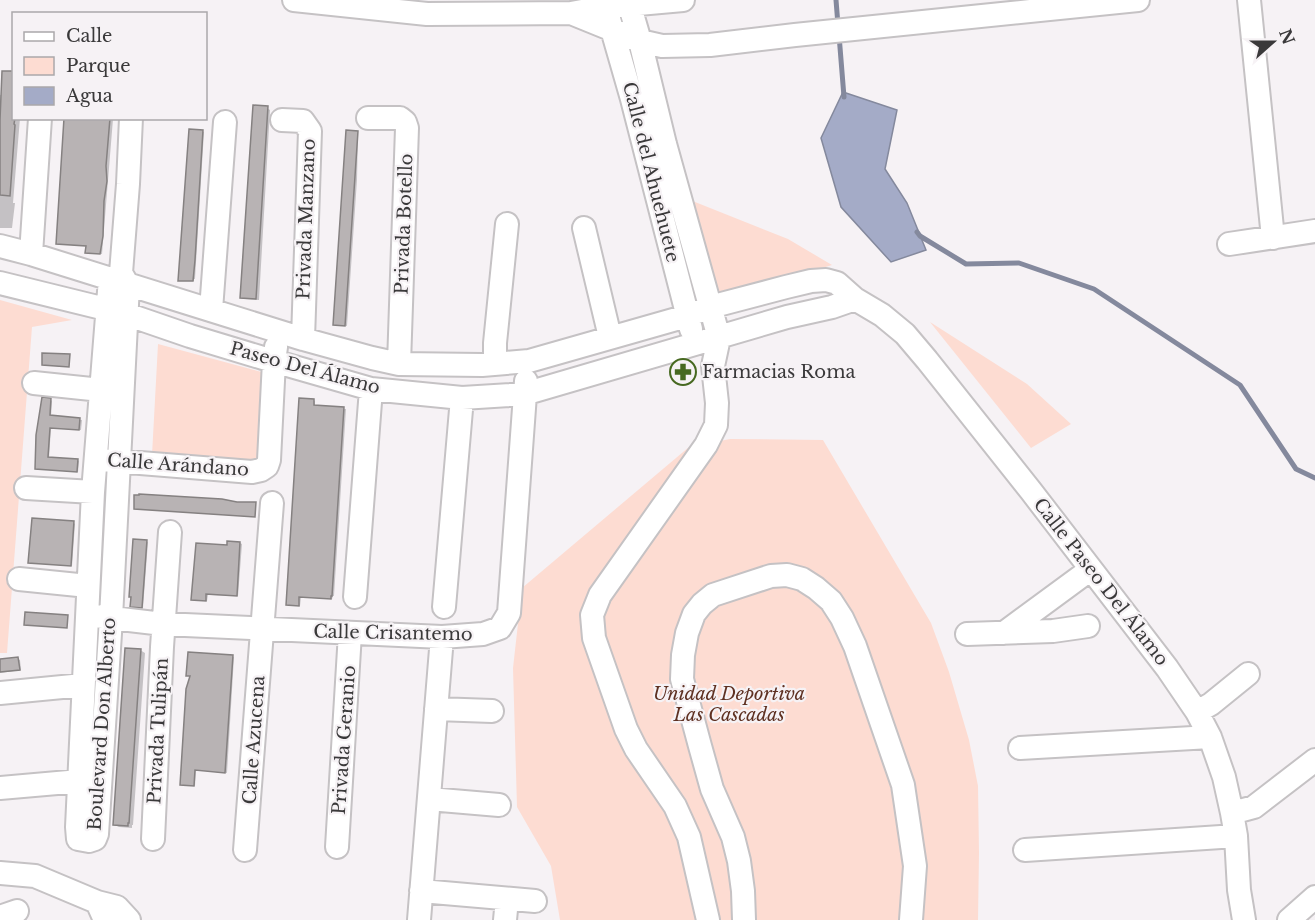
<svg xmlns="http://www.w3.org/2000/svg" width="1315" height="920" viewBox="0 0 1315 920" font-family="'Libre Baskerville',serif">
  <rect width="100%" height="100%" fill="#f6f2f5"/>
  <path fill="#fddcd2" d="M690 200 788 239 832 265 729 297 720 293 714 287Z
    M0 300 72 320 32 327 7 653H0Z
    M930 322 1027 384 1071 424 1031 448Z
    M158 344 280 377 273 462 152 455Z
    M730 439 823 440 931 623 949 672 969 740 978 786 979 853 978 920H560L551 866 517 807 513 668 522 588 689 447Z"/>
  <path fill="#a4abc7" stroke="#84899d" stroke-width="1.5" d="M843 92 897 110 885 169 907 203 926 250 891 262 841 207 821 138Z"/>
  <path fill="#0003" d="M0 95 14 96V118H20L13 203H15L12 228H0Z
    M267 108 270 110 259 300 245 299 241 297Z
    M66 118 113 119 102 254 89 253 87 252V246L60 244 58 243Z
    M202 131 204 132 195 279H194V281H182Z
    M356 132 358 133 357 180 347 326 336 325 334 324Z
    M51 400 52 401 51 417 82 420 81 430 51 428 49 458 77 460 79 461 78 472 36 468Z
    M313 400 315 401V407L346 409 334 596H333L332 599 301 597 300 606 290 605Z
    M74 523 75 524 72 566 32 563Z
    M146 541 148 542 143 608 134 607Z
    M240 543 242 544 238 596 208 595 207 601 193 600 229 547Z
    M140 650 145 653 133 825H132V828L119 827 115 825Z
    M232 656 234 657 227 773 196 770 195 786 183 785 191 677 188 675Z
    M18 659 20 660 21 670 0 673V661Z"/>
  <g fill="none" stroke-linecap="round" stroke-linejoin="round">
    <path stroke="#84899d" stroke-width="5" d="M836 0 838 25
      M839 35 844 97
      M917 232 920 236 966 264 1019 263 1094 289 1240 385 1296 469 1315 478"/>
  </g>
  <path fill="#b8b3b4" stroke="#858181" stroke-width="1.5" d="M2 71H14V118H15L14 124 15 125 10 196 0 195V120Z
    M253 105 268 106 256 299 240 298Z
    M64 118H110L106 166 107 181 104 201 103 236 100 254 85 253 86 246 56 244Z
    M189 129 203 130 195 260 193 281H178Z
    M346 130 358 131 345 326 333 325Z
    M42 353 70 354 69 367 42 365Z
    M42 397 51 398 50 415 80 418 79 430 50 428 48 457 78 459 77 472 35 469 36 435Z
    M299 398 314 399V405L344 407 332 596H331V599L299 597V606L286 605Z
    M139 494 222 499 237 502H256L255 517 134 509V495H139Z
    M32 518 74 521 71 566 28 563Z
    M133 539 147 540 142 608 130 607 131 597H129Z
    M227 541 240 542 237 596 206 594V601L191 600 196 543 227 545Z
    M25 612 68 615 67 628 24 625Z
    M125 648 141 649 129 823H128V826L113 825Z
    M188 652 233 655 225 773 195 770 194 786 180 785 186 689 190 676H186Z
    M18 657 20 670 0 672V659Z"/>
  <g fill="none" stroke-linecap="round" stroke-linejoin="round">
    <defs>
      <path id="minor" d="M294 0 427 14 571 13 605 7 683 0
        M628 0 640 41 665 144 719 338 713 366 717 403 716 425 706 445 600 595 592 615 594 638 626 729 636 749 675 806 689 837 708 920
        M1249 0 1273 238
        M571 13 640 41 662 46 710 45 795 35 1138 0
        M609 19 632 99 691 329
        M368 118H400L405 122 407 128 399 364
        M282 120 303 121 310 131 303 339
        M584 228 610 337
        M1229 244 1315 231
        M0 246 31 254 303 339 372 358 399 364 482 365 529 361 687 316 710 307 786 287 811 281 826 280 837 283 855 299 882 315 905 334 927 360 1031 491 1167 668 1197 712 1210 737 1224 777 1232 813 1236 836 1239 890 1244 920
        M31 254 40 118
        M121 273 110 279 93 492 77 827 78 839 89 841 95 839 97 834 111 618 128 285 121 273 128 184 131 118
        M0 283 126 314 190 336 263 358 371 389 462 398 524 394 787 317 832 307 855 299
        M211 310 225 122
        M495 364V343L507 224
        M34 383 101 390
        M103 460 252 472 261 470 267 466 269 460 274 361 276 347
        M26 488 93 492
        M19 579 88 586
        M355 597 371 389
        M444 607 462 398
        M95 616 163 624 442 637 483 634 500 628 509 613 526 381
        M1004 633 1091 569
        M967 634 1053 631 1088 626
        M0 693 83 685
        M436 709 492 711
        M1197 712 1211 704 1248 674
        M1020 748 1210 737
        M0 788 80 781 94 780
        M429 799 499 805
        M1232 813 1254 807 1315 760
        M153 839 162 647 170 532
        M337 847 350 633
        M245 850 272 503
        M1025 850 1236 836
        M0 873 35 876 97 902
        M421 891 535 901
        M0 917 17 911
        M105 920 97 902 117 907 129 920
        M419 920 442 637
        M505 920 507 899
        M744 920 743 891 739 861 733 837 712 789 700 746 682 679 683 655 687 633 694 614 702 604 713 595 771 576 787 575 802 579 816 588 831 601 842 618 855 646 903 785 915 866 911 920
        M1289 920 1315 897"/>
    </defs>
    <use href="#minor" stroke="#c5c2c4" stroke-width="26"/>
    <use href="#minor" stroke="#fff" stroke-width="22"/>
  </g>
  <defs>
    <symbol id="pharmacy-ring" viewBox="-11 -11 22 22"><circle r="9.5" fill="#f6f2f5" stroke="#476921" stroke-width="1.5"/><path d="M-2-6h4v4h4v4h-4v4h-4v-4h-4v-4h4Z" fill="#476921"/></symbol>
  </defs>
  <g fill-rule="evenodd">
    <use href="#pharmacy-ring" x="668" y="357" width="30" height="30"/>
  </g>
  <g text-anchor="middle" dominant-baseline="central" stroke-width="4.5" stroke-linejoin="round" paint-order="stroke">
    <g font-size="18" fill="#3a393a" stroke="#f6f2f5">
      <text transform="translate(651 172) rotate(76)">Calle del Ahuehuete</text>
      <text transform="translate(306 219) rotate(-88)">Privada Manzano</text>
      <text transform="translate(404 224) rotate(-88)">Privada Botello</text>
      <text transform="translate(305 368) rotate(15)">Paseo Del Álamo</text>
      <text transform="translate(178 465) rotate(4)">Calle Arándano</text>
      <text transform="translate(1101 582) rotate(52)">Calle Paseo Del Álamo</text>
      <text transform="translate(393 633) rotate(1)">Calle Crisantemo</text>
      <text transform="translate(102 724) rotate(-86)">Boulevard Don Alberto</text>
      <text transform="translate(158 731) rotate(-87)">Privada Tulipán</text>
      <text transform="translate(254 740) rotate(-86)">Calle Azucena</text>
      <text transform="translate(344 740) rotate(-86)">Privada Geranio</text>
    </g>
    <g font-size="18" fill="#3a393a" stroke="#f6f2f5" text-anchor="start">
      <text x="702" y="372">Farmacias Roma</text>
    </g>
    <g font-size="18" font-style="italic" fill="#5e3021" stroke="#f6f2f5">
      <text x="729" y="694">Unidad Deportiva<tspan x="729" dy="21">Las Cascadas</tspan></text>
    </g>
  </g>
  <rect x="12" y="12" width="195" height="108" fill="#f6f2f5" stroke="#aba8aa" stroke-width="1.5"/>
  <rect x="24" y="32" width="30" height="9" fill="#ffffff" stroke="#aba8aa" stroke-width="1.5"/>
  <text x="66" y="42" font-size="18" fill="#3a393a">Calle</text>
  <rect x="24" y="57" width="30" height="18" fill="#fddcd2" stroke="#aba8aa" stroke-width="1.5"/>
  <text x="66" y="72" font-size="18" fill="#3a393a">Parque</text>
  <rect x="24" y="87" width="30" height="18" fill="#a4abc7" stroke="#aba8aa" stroke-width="1.5"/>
  <text x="66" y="102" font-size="18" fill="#3a393a">Agua</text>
  <g transform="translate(1273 42) rotate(69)" stroke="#f6f2f5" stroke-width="4.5" paint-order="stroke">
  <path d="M0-4.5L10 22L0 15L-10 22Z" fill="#3a393a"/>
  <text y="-9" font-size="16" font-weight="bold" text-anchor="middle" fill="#3a393a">N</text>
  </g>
</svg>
